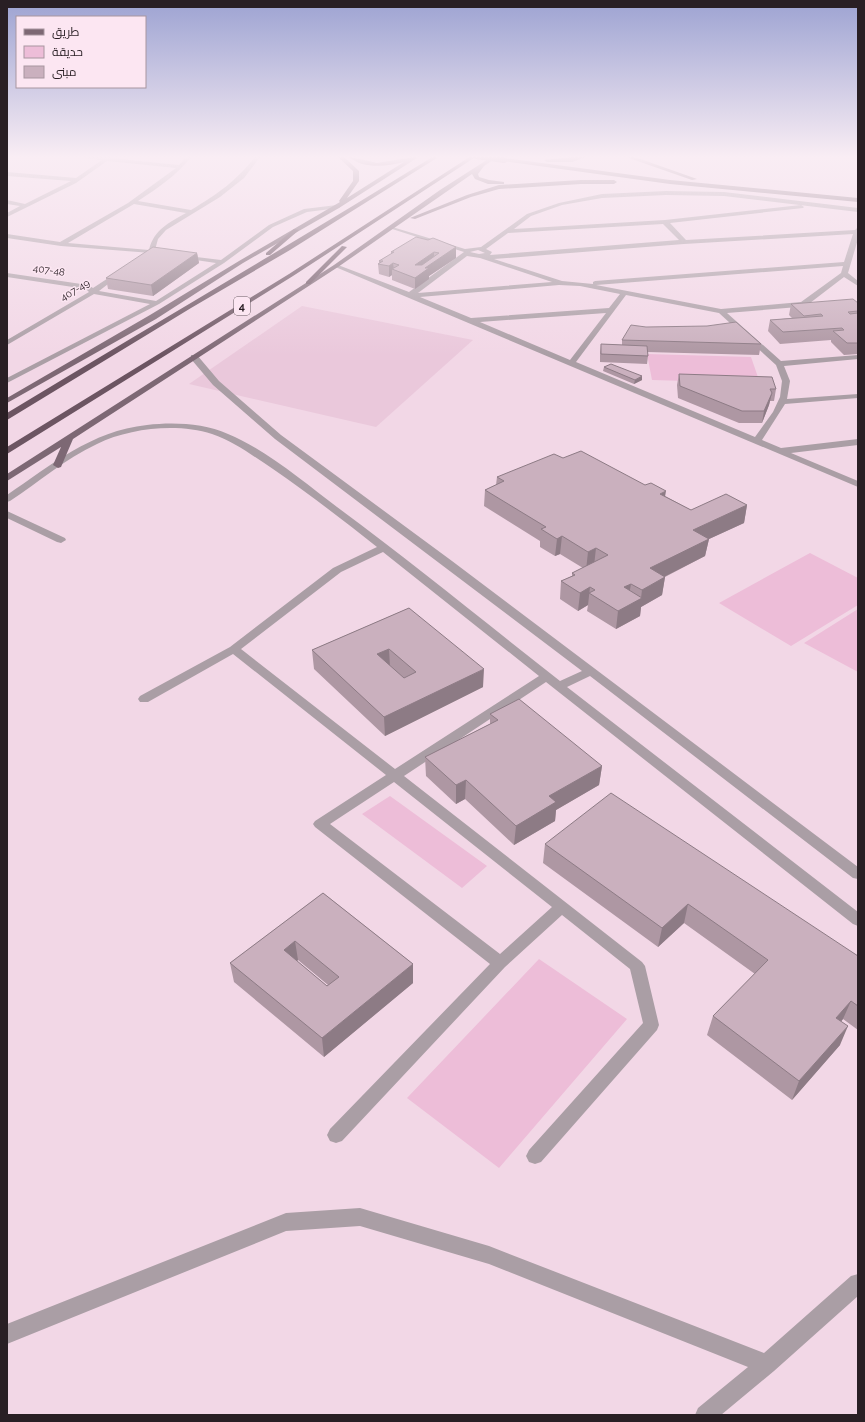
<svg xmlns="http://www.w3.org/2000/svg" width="865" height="1422" viewBox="0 0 865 1422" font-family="Raleway,Cairo,sans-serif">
  <rect width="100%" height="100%" fill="#f2d7e6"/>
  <path fill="#eac8db" d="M302 306 473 340 376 427 189 384Z"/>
  <path fill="#edbdd8" d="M647 354 751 357 760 383 652 380Z
    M810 553 858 578V605L791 646 719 603Z
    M858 609V672L804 643Z
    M390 796 487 866 462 888 362 814Z
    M539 959 627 1019 499 1168 407 1098Z"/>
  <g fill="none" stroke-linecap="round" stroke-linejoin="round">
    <path fill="#aa9ea5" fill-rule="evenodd" d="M73 156H112L111 158 179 165 187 156H192C177 175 158 188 138 201L191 210C219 193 235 182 256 156H261L244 178 220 197 166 230 158 239 155 250 164 252V254L61 246 7 238V234L60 242 128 203 176 168 107 161 76 183 7 217V213L20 206 7 204V200L25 204 71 181 7 176V172L76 178 102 160ZM134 204 186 213C169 223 154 229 149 250L68 243Z
      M666 191 724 192 858 208V212L724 196 666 195 602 198 562 205 531 216 514 229 665 220 801 205 804 207 803 208 670 223 686 240 855 230 858 227V239L848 273 858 281V286L844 277 810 303V306L727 313 781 361 858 355V359L784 366 790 381 787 399 858 394V398L785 404 762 440 781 448 858 439V445L791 453 858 481V487L333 266 338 265 409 292 464 252 389 228V226L465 249 481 247 527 214 559 203 602 194ZM663 224 679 240 490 255 492 252 486 249 508 233ZM853 234 844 262 595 281 593 282V284L562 281 494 259 684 244ZM478 250 485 253 479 254 470 252ZM467 256 480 258 552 282 418 293ZM843 266 841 273 801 302 721 309 596 285ZM559 285 580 286 620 294 609 308 471 318 420 297ZM626 295 719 313 776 365 782 381 780 397 773 412 755 437 576 362ZM606 313 570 360 480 322Z
      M337 205 340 207 339 208 307 212 273 227 224 263 159 304 7 383V378L150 304 94 294 7 345V340L89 292 86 289 7 277V273L88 285 93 288 119 271 122 273 121 274 99 291 156 301 216 263 182 258 180 257V255L221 260 269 225 304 209Z
      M191 355H197L219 381 281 435 452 561 858 867V879L853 878 590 676 567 687 858 912V926L853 924 546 682 404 776 642 962 645 966 659 1025 657 1030 541 1162 535 1164 529 1162 526 1156 529 1150 643 1023 630 969 562 915 505 967 342 1141 336 1143 330 1141 327 1135 330 1129 490 964 315 827 313 824 315 821 386 775 233 654 148 702H140L138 699 140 696 230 647 333 568 377 547C343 520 309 494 273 469 253 456 235 442 212 434 177 423 130 428 97 444 65 459 39 482 10 501L7 502V495C51 465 91 431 147 425 173 422 203 423 228 434 265 449 305 483 337 507 413 563 486 623 560 681L582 671 275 439 213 385 191 359ZM383 552 539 676 395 769 241 649 341 572ZM394 782 552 907 500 954 330 824Z
      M7 511 65 538 66 540 61 543 57 542 7 518Z
      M360 1208 489 1246 764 1353 851 1276 858 1274V1296L774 1371 721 1415H695L698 1408 748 1367 489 1264 360 1226 286 1231 7 1344V1324L286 1213Z"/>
    <path fill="#7d6874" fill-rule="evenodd" d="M337 156H343L359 171V181L347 198 404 162C385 167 363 169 347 156L377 163 420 156 339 208 243 263 156 319 7 403V398L150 315 239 261 340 202 339 201 353 181V171Z
      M493 156H499L484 166 478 174 479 177 489 180 504 182V184H488L475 179 472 174 338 267 73 439 61 467 58 468 53 465 61 447 7 481V474L334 265 440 190Z
      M579 156H589L572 162H547L544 160Z
      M623 156H632L697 179 692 180Z
      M504 158 670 180 858 198V202L670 184 502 161Z
      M581 180H614L617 182 614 184H581L499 189 471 197 415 219 410 218 467 195 499 185Z"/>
    <path fill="#6c5562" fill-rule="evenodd" d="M434 156H440L290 250 191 308 7 420V413C149 327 292 244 434 156Z
      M471 156H477L293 276 7 454V447L289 274Z
      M294 229 299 230 270 255H266V253Z
      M342 246 347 247 310 284H306V282Z"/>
    <path stroke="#7d6874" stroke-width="6" d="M476 156 504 160"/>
  </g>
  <path fill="#ae97a3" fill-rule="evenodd" d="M456 247V258L429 276V279L415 289 392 280V275L389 277 379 274 378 264 379 263V261L391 254V252Z
    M197 253 199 263 153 296 108 289 106 278Z
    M858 303V354L844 355 831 342V340L780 344 768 331 770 320 792 318 789 315 791 304Z
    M646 327 761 344 759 355 647 352 648 356 647 364 600 362V352L601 344 622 345V340Z
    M604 367 642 380 634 384 603 371Z
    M679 374 776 389 774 401H770L769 405 762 423H739L678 398 677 385Z
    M563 458 665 496 691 510 747 505 744 523 709 539 705 556 665 577 662 595 641 607 640 616 616 629 587 611 588 605 578 611 560 599 561 581 572 576V573L583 568 560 554 555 556 540 547V541L484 506 485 490 496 485 497 477Z
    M409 608 483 687 385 736 314 669 312 650Z
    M490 714 602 766 599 785 556 810 555 821 514 845 465 799 456 804 426 776 425 757 490 724Z
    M545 844 858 956V1030L843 1019 841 1022 840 1045 792 1100 707 1035 713 1016 755 974 684 923 658 947 543 863Z
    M323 893 413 964V983L324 1057 234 982 230 963ZM298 960 328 985 327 986 297 961Z"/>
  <path fill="#8d7b85" d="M456 247V258L429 276V279L415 289V265L434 252V262Z
    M197 253 199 263 153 296 151 285Z
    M393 263 394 270 392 269V275L389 277V266Z
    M642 376V380L634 384 635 380Z
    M772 393 769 405 762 423 764 411Z
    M666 491 663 508 660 494Z
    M747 505 744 523 709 539 705 556 648 585 650 568 693 530Z
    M562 536 560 554 555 556 557 539Z
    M596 548 594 566 586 570 588 552Z
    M665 577 662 595 641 607 640 616 616 629 618 611 641 598 642 590Z
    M631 584 628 601 624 587Z
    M590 587 588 605 578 611 580 593Z
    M389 649 390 667 377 654Z
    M484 669 483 687 385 736 384 717Z
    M602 766 599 785 556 810 555 821 514 845 516 826 549 796Z
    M466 780 465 799 456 804V785Z
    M688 904 684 923 658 947 662 928Z
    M295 941 298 960 287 969 284 950Z
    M413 964V983L324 1057 322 1038Z
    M851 1001 843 1019 828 1036 836 1018Z
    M848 1026 840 1045 792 1100 799 1081Z"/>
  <path fill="#cab0be" stroke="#8d7b85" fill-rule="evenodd" d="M416 237 428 240 433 238 456 247 425 268H429L415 278 392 269 399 265 393 263 389 266 378 264 383 261H379L394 252H391ZM434 252 439 253 422 265H415Z
    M153 247 197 253 151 285 106 278Z
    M853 299 858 303V311L848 312 850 314 858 313V343H847L833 331 844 330 842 328 783 332 770 320 823 316 821 314 804 316 791 304Z
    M736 322 761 344 622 340 631 325 646 327 707 326Z
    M601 344 647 346 648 356 601 354Z
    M611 364 642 376 635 380 604 367Z
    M679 374 772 377 776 389H770L772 393 764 411H742L680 386Z
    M581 451 645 485 651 483 666 491 660 494 691 510 726 494 747 505 693 530 709 539 650 568 665 577 642 590 631 584 624 587 642 598 618 611 589 593 595 590 590 587 580 593 561 581 575 575 572 573 608 555 596 548 588 552 562 536 557 539 541 529 546 527 485 490 504 481 497 477 554 454 563 458Z
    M409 608 484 669 384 717 312 650ZM389 649 416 672 404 678 377 654Z
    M519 699 602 766 549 796 556 802 516 826 466 780 456 785 425 757 498 720 490 714Z
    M611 793 858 956V1006L851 1001 836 1018 848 1026 799 1081 713 1016 768 960 688 904 662 928 545 844Z
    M323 893 413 964 322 1038 230 963ZM295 941 339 977 327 986 284 950Z"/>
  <linearGradient id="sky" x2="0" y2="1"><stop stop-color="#9da3d2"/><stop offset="0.44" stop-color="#f9edf4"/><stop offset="1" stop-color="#f9edf4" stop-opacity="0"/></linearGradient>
  <rect width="865" height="356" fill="url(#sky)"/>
  <g text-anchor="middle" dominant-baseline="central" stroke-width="3" stroke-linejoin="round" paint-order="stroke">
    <g font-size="10" fill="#291f24" stroke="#fce6f2">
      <text transform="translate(49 270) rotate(8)">407-48</text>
      <text transform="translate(75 290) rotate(-31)">407-49</text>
    </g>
    <rect fill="#fce6f2" stroke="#685b62" stroke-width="1" x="234" y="297" width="16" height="18" rx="3"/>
    <g font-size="11" font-weight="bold" fill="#291f24">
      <text x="242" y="306">4</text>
    </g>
  </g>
  <rect width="865" height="1422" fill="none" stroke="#291f24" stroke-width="16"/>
  <rect x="16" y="16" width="130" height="72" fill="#fce6f2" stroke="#a896a0"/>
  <rect x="24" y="29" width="20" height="6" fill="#7d6874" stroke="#a896a0"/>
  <text x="52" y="36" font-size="12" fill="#291f24">طريق</text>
  <rect x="24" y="46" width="20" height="12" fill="#edbdd8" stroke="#a896a0"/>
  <text x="52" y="56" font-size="12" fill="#291f24">حديقة</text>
  <rect x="24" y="66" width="20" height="12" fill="#cab0be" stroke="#a896a0"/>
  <text x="52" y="76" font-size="12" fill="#291f24">مبنى</text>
</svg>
